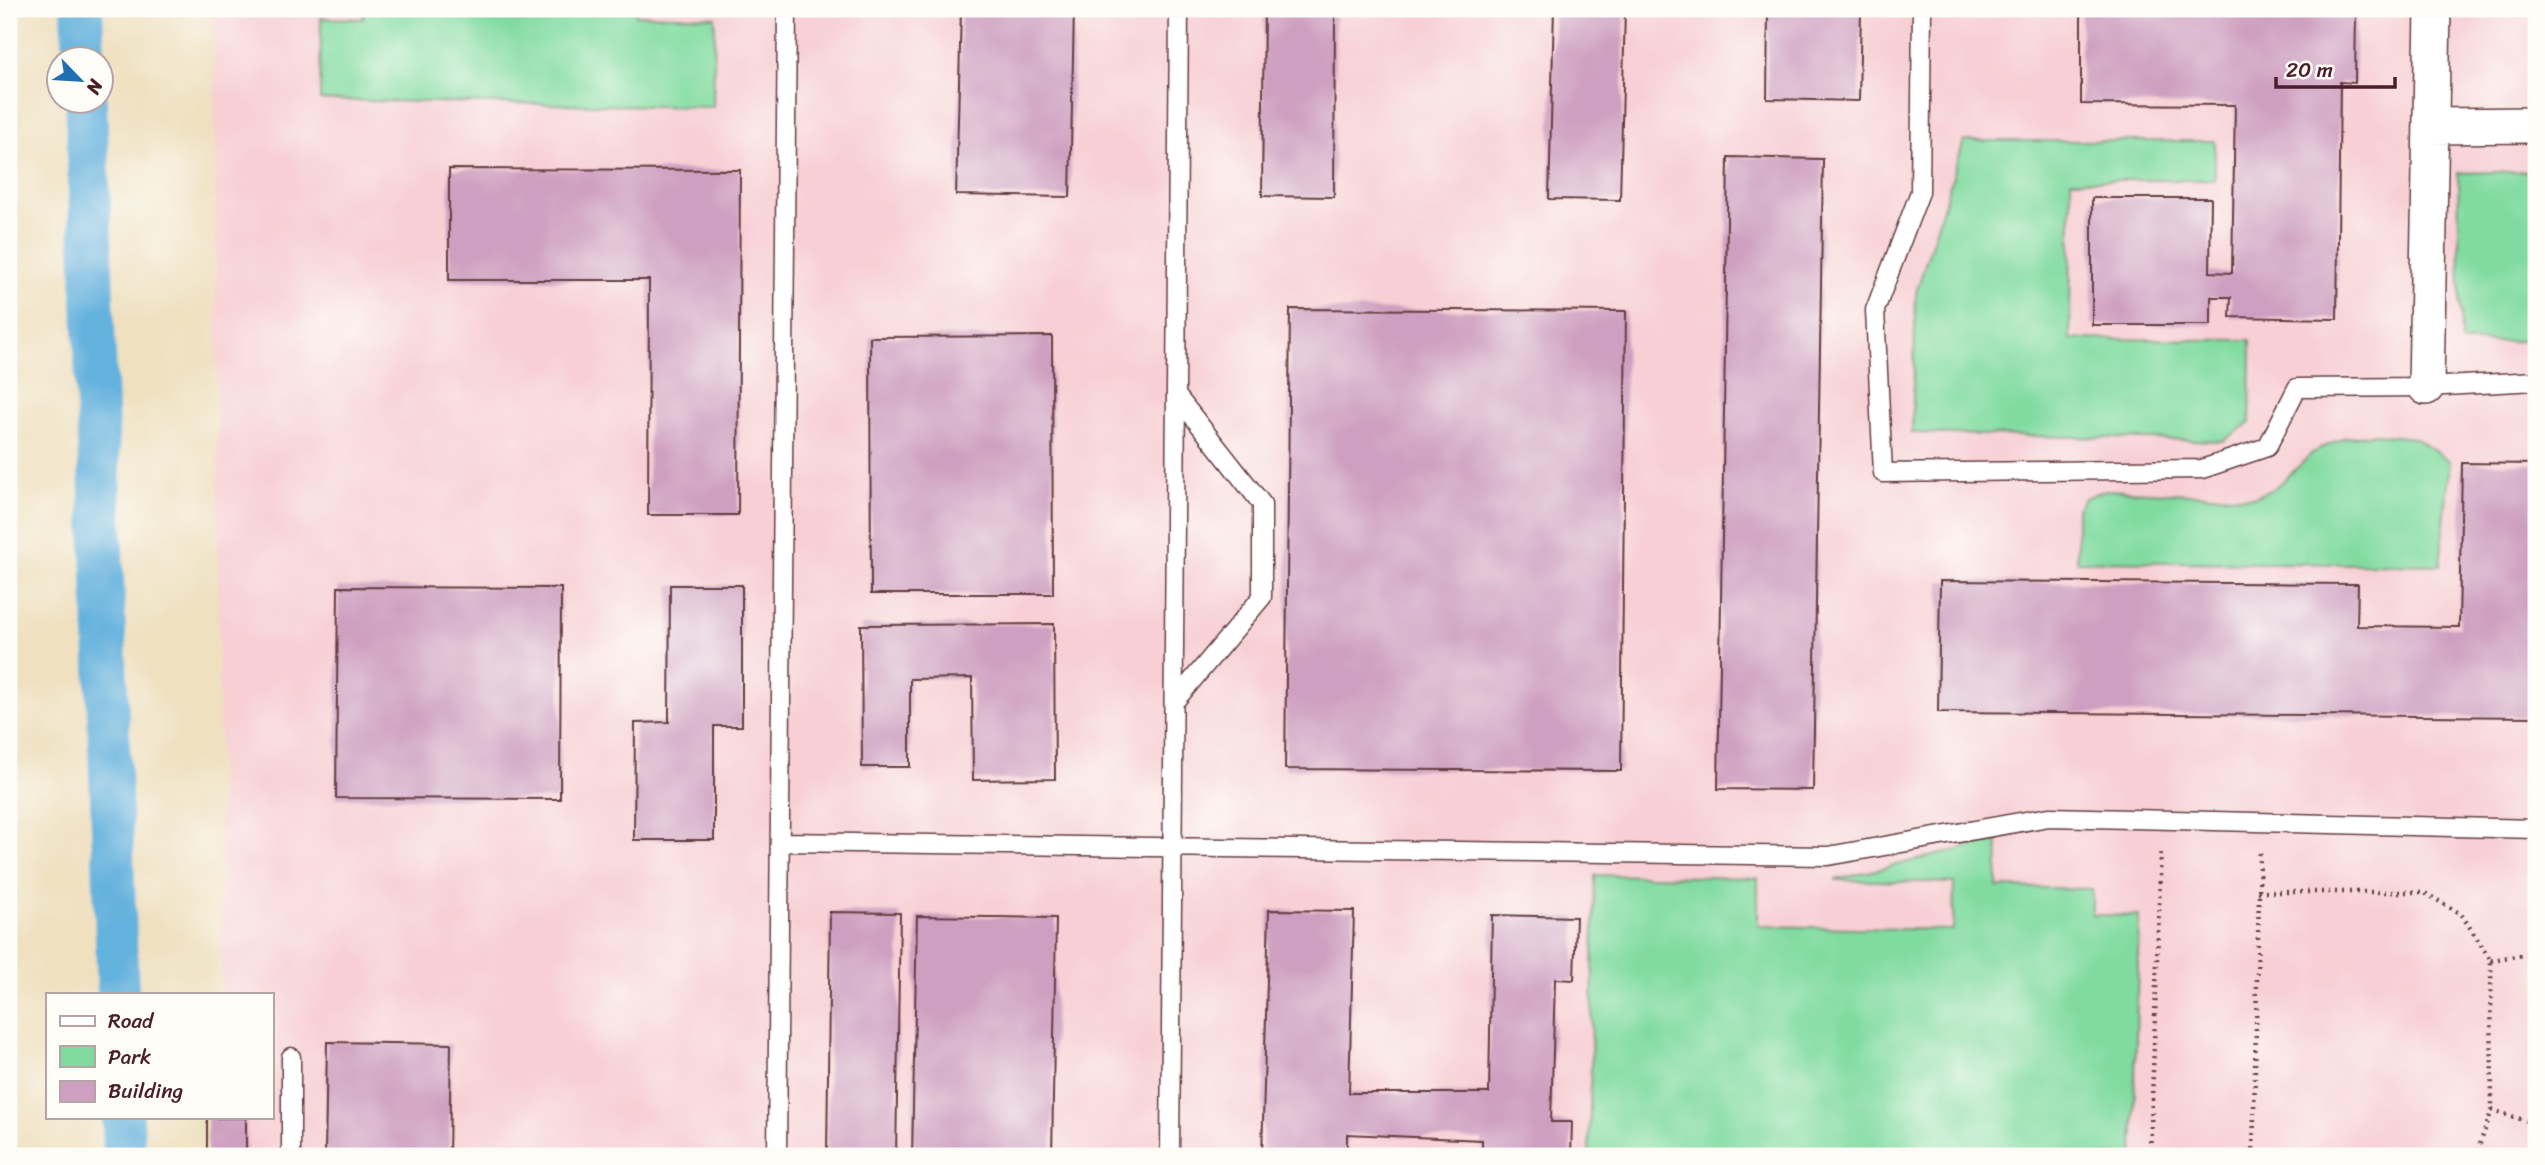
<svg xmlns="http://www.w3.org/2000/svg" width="2545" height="1165" viewBox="0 0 2545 1165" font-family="Sriracha,sans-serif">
  <rect width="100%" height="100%" fill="#fdfcf7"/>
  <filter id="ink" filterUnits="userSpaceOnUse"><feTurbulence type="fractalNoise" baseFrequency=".0143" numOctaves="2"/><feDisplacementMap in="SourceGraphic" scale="14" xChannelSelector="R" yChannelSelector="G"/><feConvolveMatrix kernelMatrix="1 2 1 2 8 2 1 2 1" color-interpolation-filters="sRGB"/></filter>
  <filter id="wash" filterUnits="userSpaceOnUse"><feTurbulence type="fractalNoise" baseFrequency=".00686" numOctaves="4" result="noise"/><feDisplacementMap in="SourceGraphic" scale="28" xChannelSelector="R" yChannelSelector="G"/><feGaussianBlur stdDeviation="1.57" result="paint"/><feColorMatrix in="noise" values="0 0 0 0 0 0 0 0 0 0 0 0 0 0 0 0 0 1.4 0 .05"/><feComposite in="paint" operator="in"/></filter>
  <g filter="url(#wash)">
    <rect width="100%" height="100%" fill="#efe0c0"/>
    <path fill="#f7cfd4" d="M214 9H2536V1156H222V1118H271V995H221Z"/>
    <path fill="#81dba0" stroke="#667d66" stroke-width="2" d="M364 9H636V15L715 17 713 107 320 100 321 18 363 19Z
      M1964 141H2215V180H2071L2070 339 2251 340 2250 423 2223 441 1912 433 1916 293Z
      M2536 171V341L2461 342 2458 173Z
      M2374 434 2414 438 2450 461 2440 565 2077 561V509L2084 498 2105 490 2254 497 2273 489 2293 472 2312 453 2343 438Z
      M1998 840 1997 887 2092 889V915L2139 916 2133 1156H1589L1595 875 1758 878V926L1953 930 1954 883 1835 880Z"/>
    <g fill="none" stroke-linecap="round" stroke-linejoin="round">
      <path stroke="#63b1dd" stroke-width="42" d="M82 9 84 60
        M86 102 118 995
        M123 1118 124 1156"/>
    </g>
    <g id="blocks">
      <path fill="#ce9fc0" d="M961 9H1074L1070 197 956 195Z
        M1264 9H1335L1334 197 1262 196Z
        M1554 9H1625L1620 200 1549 199Z
        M1768 9H1861L1859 101 1767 99Z
        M2081 9H2356L2355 83 2340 82 2337 319 2230 317 2231 297H2211V325H2092V198H2211L2210 272 2232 273 2235 105 2081 104Z
        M1728 157 1823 159 1813 790 1718 789Z
        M449 169 740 170 738 515H648L649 280H449Z
        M1290 309 1626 311 1621 771 1285 769Z
        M1052 336 1053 594H871L870 337Z
        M2462 463 2536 464V717L1938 712 1940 581 2358 584 2357 626 2459 627Z
        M670 585H742V726H714V840H634L635 723 669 722Z
        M338 587 561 588 560 799 336 798Z
        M1054 624 1055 779 973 780 972 678 910 679V767H862L861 625Z
        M1269 910 1354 911 1349 1093H1489L1492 915 1576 917 1574 980 1555 979 1551 1122H1572L1571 1156H1482V1140L1347 1134V1156H1262Z
        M830 912 900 913 896 1156H827Z
        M917 916 1056 918 1052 1156H912Z
        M327 1042 451 1044 449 1156H325Z
        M207 1118H246V1156H207Z"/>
    </g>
  </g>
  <g filter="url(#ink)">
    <use href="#blocks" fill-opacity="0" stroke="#633c41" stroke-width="2"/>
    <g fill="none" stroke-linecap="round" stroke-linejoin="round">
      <defs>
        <path id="service" d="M1922 9 1920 192 1875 310 1883 473 2202 469 2267 447 2297 388 2426 387 2536 381
          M1174 702 1262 597V504L1176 395
          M780 842 1828 856 2049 817 2536 829
          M291 1057V1156
          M777 1156 787 9
          M1170 1156 1179 9"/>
        <path id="minor" d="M2431 126 2536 125
          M2426 387 2433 9"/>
      </defs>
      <use href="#service" stroke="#633c41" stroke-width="21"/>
      <use href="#minor" stroke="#633c41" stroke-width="38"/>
      <path stroke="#633c41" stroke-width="4.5" stroke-dasharray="2 5" stroke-linecap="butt" d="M2258 892H2423L2461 914 2491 960 2492 1110 2477 1152 2470 1156
        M2491 960 2536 953
        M2492 1110 2536 1124
        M2150 1156 2161 849
        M2253 1156 2260 851
        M2532 1156 2536 1148"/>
      <use href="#service" stroke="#fff" stroke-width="18"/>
      <use href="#minor" stroke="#fff" stroke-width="35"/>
    </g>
  </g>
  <rect width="2545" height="1165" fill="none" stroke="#fdfcf7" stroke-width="35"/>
  <rect x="46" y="993" width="228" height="126" fill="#fdfcf7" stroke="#b5a4a5" stroke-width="2"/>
  <rect x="60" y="1016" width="35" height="10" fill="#ffffff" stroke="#b5a4a5" stroke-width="2"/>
  <text x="108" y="1028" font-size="21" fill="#4a1f2b">Road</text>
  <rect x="60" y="1046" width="35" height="21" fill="#81dba0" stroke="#b5a4a5" stroke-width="2"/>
  <text x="108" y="1064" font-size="21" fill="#4a1f2b">Park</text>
  <rect x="60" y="1081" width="35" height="21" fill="#ce9fc0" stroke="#b5a4a5" stroke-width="2"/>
  <text x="108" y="1098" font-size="21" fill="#4a1f2b">Building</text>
  <g transform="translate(80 80) rotate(115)"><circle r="33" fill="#fdfcf7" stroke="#b5a4a5" stroke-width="2"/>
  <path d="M0-5L12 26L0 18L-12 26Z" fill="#1f6fb2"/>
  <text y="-10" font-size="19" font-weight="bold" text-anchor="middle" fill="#4a1f2b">N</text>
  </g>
  <path d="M2276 77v10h119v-10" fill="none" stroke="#4a1f2b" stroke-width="3.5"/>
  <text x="2286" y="77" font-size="21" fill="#4a1f2b" stroke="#fdfcf7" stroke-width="5" paint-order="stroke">20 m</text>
</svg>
